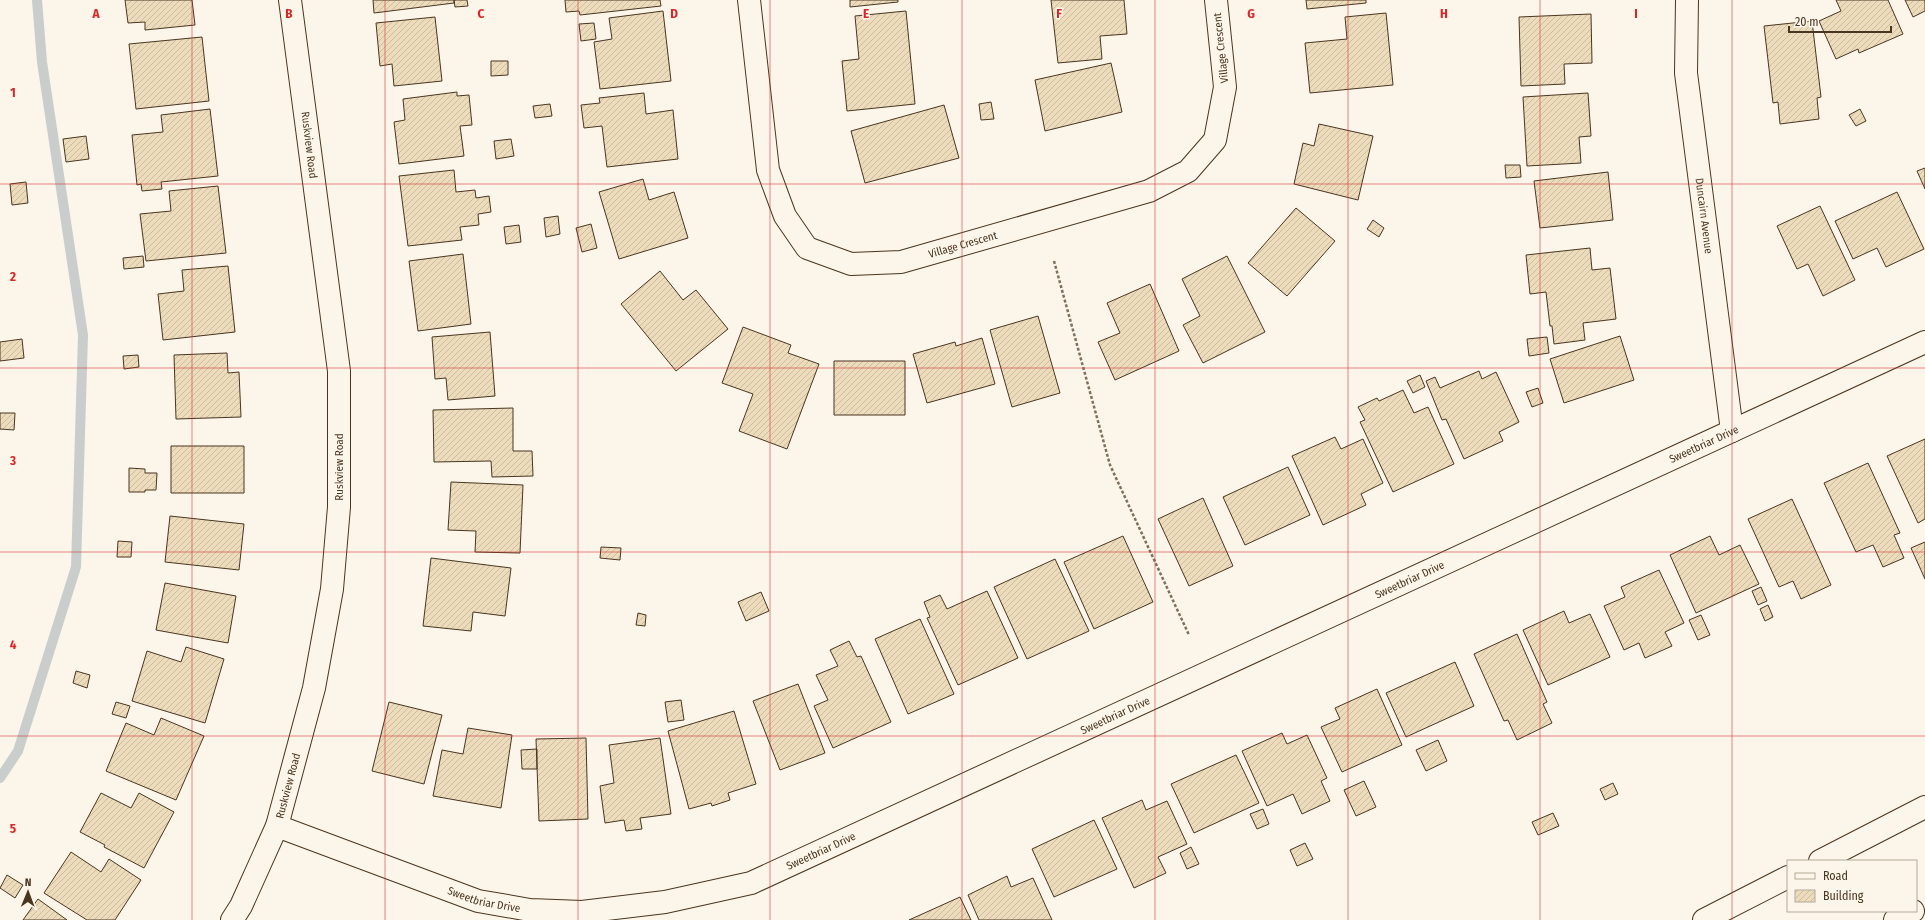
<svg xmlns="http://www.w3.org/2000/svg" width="1925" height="920" viewBox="0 0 1925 920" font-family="'Fira Sans Condensed',sans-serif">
  <defs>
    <pattern id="building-hatch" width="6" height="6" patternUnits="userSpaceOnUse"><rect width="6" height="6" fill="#ecdcbc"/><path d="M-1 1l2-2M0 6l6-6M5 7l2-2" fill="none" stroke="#ccbda1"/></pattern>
  </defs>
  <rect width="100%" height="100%" fill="#fbf6e9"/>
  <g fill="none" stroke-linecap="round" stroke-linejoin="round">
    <path stroke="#c9cecd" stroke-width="10" d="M0 778 18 751 76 567 83 335 42 62 37 0"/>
  </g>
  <path fill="url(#building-hatch)" stroke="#4a3520" d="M125 0H192L195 25 145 30V22L128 23Z
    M373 0H454V3L374 13Z
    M454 0H467L468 6 455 7Z
    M565 0H660L661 6 580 15 579 11 566 12Z
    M850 0H898V2L850 7Z
    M1051 0H1124L1127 34 1100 36 1102 59 1058 63Z
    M1306 0H1366V3L1307 9Z
    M1836 0H1888L1903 34 1859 53 1858 49 1836 59 1819 21 1841 11Z
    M1905 0H1925V11L1913 17Z
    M663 11 671 81 600 89 594 42 612 39 609 18Z
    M906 11 915 104 847 111 842 61 859 59 855 16Z
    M1386 13 1393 85 1310 93 1305 43 1347 39 1345 17Z
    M1591 14 1592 63 1564 64 1565 84 1521 86 1519 17Z
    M435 17 442 81 394 86 392 64 380 66 376 23Z
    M1812 21 1821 97 1817 98 1819 119 1780 124 1778 102 1773 103 1764 26Z
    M594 23 596 39 581 41 579 24Z
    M202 37 209 101 136 109 129 44Z
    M491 61H508V75L491 76Z
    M1111 63 1122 112 1045 131 1035 80Z
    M457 92V96L469 95 472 125 460 126 464 156 399 164 394 122 405 120 403 99Z
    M644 93 646 114 673 110 678 159 607 167 602 126 584 128 581 105 600 103 599 98Z
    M1588 93 1591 136 1579 137 1581 163 1527 166 1523 97Z
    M991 102 994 119 981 120 979 104Z
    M550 104 552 116 535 118 533 106Z
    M944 105 959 158 865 183 851 131Z
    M210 109 218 176 161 182 162 189 142 191 141 184 137 185 132 135 163 132 161 115Z
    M1860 109 1866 121 1856 126 1849 115Z
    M1319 124 1373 136 1358 200 1294 184 1303 143 1314 146Z
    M86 136 89 159 66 162 63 139Z
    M511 139 514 156 496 159 494 141Z
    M1505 165H1520L1521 177 1506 178Z
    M1925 168V189L1917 171Z
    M454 170 456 192 475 190 476 198 489 196 491 212 478 214 479 225 460 227 462 240 408 246 399 176Z
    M1608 172 1613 220 1540 228 1534 181Z
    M643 179 649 200 674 192 688 238 619 259 599 192Z
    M26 182 28 203 12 205 10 184Z
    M218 186 226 253 146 261 140 214 171 211 169 191Z
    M1897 192 1924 249 1886 267 1877 248 1853 259 1835 221Z
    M1820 206 1855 280 1823 296 1808 264 1797 269 1777 226Z
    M1296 208 1335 241 1287 296 1248 263Z
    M558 216 560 234 546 237 544 218Z
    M1373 220 1384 228 1379 237 1367 229Z
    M591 224 597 248 582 252 576 228Z
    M519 225 521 242 506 244 504 227Z
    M1590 248 1592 270 1610 268 1616 319 1583 323 1585 340 1554 344 1552 326H1550L1546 292 1530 294 1526 255Z
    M463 254 471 324 418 331 409 261Z
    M143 256 144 267 124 269 123 258Z
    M1227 256 1265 332 1203 363 1183 325 1200 316 1182 279Z
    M228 266 235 332 163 340 158 294 184 291 182 270Z
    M660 271 683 300 696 290 728 329 676 371 621 304Z
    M1150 284 1179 351 1115 380 1098 342 1120 333 1107 303Z
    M1038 316 1060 393 1012 407 990 330Z
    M743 327 791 345 788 353 819 364 787 449 739 431 753 394 722 383Z
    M490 332 495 396 448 400 446 378 435 379 432 337Z
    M1620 336 1634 380 1564 403 1550 359Z
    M1547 337 1549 353 1529 356 1527 339Z
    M982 338 995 384 927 403 913 354 955 342 956 346Z
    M22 339 24 358 0 361V342Z
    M227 353 228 373 239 372 241 417 176 419 174 355Z
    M138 355 139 367 124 369 123 356Z
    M834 361H905V415H834Z
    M1479 371 1482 379 1496 372 1519 422 1499 432 1503 441 1464 459 1446 419 1442 420 1426 381 1435 377 1440 388Z
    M1420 375 1425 387 1413 393 1407 381Z
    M1538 388 1543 403 1532 407 1526 392Z
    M1403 390 1414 413 1428 407 1454 464 1393 492 1360 422 1365 420 1358 407 1377 398 1379 401Z
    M513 408V451H532L533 476 492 477 491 461 434 462 433 410Z
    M0 413H15L14 430 0 429Z
    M1335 437 1341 449 1363 439 1383 483 1361 494 1366 505 1323 525 1292 456Z
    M1925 439V519L1918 523 1887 456Z
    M171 446H244V493H171Z
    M1868 463 1900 533 1894 535 1904 558 1883 567 1873 545 1856 552 1824 483Z
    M1288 467 1310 515 1245 545 1223 497Z
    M129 468 145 469V473H157L156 490H145V492H129Z
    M451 482 523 485 520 553 475 552 476 531 448 530Z
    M1203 498 1233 566 1189 586 1158 519Z
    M1792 499 1831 585 1801 599 1793 581 1779 587 1748 519Z
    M170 516 244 524 239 570 165 562Z
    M1123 536 1153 602 1094 629 1064 562Z
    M1710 536 1719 555 1740 545 1759 584 1696 613 1670 555Z
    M118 541 132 542 131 557H117Z
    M1925 542V579L1911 548Z
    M601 547 621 548 620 560 600 558Z
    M431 558 511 568 505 616 473 612 471 631 423 626Z
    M1055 559 1089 631 1027 659 994 587Z
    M1659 570 1684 623 1665 632 1672 646 1645 658 1639 643 1624 650 1604 606 1625 597 1621 587Z
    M165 583 236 596 228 643 156 630Z
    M1761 587 1767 601 1758 605 1752 591Z
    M987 591 1018 658 958 685 927 618 930 617 924 602 940 595 947 609Z
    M761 592 769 611 746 621 738 602Z
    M1768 605 1773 617 1765 621 1760 609Z
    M1564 611 1569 623 1590 614 1610 657 1548 685 1523 630Z
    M638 613 646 615 645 626 636 625Z
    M1701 615 1710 635 1698 640 1689 620Z
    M920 619 954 694 908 714 875 639Z
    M1517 634 1547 702 1543 704 1552 723 1517 740 1508 720 1504 721 1474 654Z
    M849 641 857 657 861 656 891 722 833 748 814 706 828 700 816 675 838 666 830 650Z
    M186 647 224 659 205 723 132 701 147 651 181 662Z
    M1455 662 1474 706 1406 737 1386 693Z
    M76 671 90 675 87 688 73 683Z
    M798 684 825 753 780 770 753 701Z
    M1377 689 1402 745 1342 772 1321 727 1340 719 1335 708Z
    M681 700 684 720 668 722 665 702Z
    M116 702 130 706 126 718 112 714Z
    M389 702 442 715 424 784 372 771Z
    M734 711 756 784 728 793 730 800 712 806 711 803 689 809 668 731Z
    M161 718 204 736 176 800 106 771 126 723 154 735Z
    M468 728 512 735 501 808 433 796 442 750 463 754Z
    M1282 733 1287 744 1307 735 1327 778 1321 781 1330 801 1302 814 1293 794 1267 806 1242 751Z
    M586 738 588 819 539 821 536 739Z
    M660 738 671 814 640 818 642 829 626 831 624 820 605 823 600 786 614 783 609 745Z
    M1438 740 1447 761 1426 771 1416 750Z
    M537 749V769H522L521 750Z
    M1236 755 1259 803 1194 833 1171 784Z
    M1364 781 1376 807 1356 816 1344 790Z
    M1613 783 1618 794 1605 800 1600 789Z
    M101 793 131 808 139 793 174 812 144 868 104 847 105 845 80 832Z
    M1142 800 1146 810 1167 801 1187 844 1158 857 1166 873 1134 888 1102 818Z
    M1263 809 1269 824 1257 829 1250 814Z
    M1553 813 1559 826 1538 835 1532 822Z
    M1094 820 1117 869 1054 897 1032 849Z
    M1305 843 1313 859 1297 866 1290 850Z
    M1191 847 1199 864 1187 869 1180 853Z
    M71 852 101 872 109 859 141 880 115 920H87L44 893Z
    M7 875 23 885 15 898 0 888Z
    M1007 876 1011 887 1033 878 1052 920H979L968 895Z
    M960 897 971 920H909Z
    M38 899 67 920H23Z"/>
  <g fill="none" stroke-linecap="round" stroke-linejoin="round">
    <defs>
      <g id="minor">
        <path id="s1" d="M749 0 768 170 785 216 807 248 851 264 901 262 1149 191 1188 171 1215 140 1225 87 1216 0"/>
        <path id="s2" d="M1687 0 1686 73 1732 431"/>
        <path id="s3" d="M277 826 478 901 530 910 582 912 665 902 751 883 1925 342"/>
        <path id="s4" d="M232 920 241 906 277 826 314 688 332 589 339 507V371L290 0"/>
      </g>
      <path id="highway" d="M1820 861 1925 807
        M1704 920 1788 877
        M1895 920 1913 911"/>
    </defs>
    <use href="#minor" stroke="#4a3520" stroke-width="24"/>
    <use href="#highway" stroke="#4a3520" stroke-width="24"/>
    <path stroke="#7f6f5c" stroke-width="2.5" stroke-dasharray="3 2" stroke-linecap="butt" d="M1054 261 1110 465 1189 635"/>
    <use href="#minor" stroke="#fbf6e9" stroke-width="22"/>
    <use href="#highway" stroke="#fbf6e9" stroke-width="22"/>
  </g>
  <path fill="none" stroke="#d62828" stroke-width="1" stroke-opacity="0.55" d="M192 0V920M385 0V920M578 0V920M770 0V920M962 0V920M1155 0V920M1348 0V920M1540 0V920M1732 0V920M0 184H1925M0 368H1925M0 552H1925M0 736H1925"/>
  <g text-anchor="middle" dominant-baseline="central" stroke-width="3" stroke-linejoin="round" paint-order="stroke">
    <g font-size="11" fill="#4a3520" stroke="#fbf6e9">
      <text transform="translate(1221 48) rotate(-96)">Village Crescent</text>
      <text transform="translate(309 145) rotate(83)">Ruskview Road</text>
      <text stroke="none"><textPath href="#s2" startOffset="217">Duncairn Avenue</textPath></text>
      <text stroke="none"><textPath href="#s1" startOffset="420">Village Crescent</textPath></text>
      <text stroke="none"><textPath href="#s3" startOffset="1540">Sweetbriar Drive</textPath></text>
      <text transform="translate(339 467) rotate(-90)">Ruskview Road</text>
      <text stroke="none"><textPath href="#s3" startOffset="1216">Sweetbriar Drive</textPath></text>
      <text stroke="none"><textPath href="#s3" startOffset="892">Sweetbriar Drive</textPath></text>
      <text stroke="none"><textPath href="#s4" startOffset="146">Ruskview Road</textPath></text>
      <text stroke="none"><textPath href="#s3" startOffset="568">Sweetbriar Drive</textPath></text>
      <text stroke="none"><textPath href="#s3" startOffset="220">Sweetbriar Drive</textPath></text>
    </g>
  </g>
  <g font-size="13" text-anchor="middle" font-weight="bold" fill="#d62828" stroke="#fbf6e9" stroke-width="3" stroke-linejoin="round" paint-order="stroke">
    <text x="96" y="18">A</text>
    <text x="289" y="18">B</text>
    <text x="481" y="18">C</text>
    <text x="674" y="18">D</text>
    <text x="866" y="18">E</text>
    <text x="1059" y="18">F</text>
    <text x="1251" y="18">G</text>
    <text x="1444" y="18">H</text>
    <text x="1636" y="18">I</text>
    <text x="13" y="97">1</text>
    <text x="13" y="281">2</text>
    <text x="13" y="465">3</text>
    <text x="13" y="649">4</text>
    <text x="13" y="833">5</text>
  </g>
  <rect x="1787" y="860" width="130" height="52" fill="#fbf6e9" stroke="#b4a999"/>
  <rect x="1795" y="873" width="20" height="6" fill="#fbf6e9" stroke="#b4a999"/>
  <text x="1823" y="880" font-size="12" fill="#4a3520">Road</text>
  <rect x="1795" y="890" width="20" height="12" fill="url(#building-hatch)" stroke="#b4a999"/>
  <text x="1823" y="900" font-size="12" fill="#4a3520">Building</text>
  <g transform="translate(28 892) rotate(1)" stroke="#fbf6e9" stroke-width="3" paint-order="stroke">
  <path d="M0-3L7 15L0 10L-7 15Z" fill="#4a3520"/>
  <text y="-6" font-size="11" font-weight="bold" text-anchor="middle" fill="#4a3520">N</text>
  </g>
  <path d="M1789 26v6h102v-6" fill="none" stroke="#4a3520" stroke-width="2"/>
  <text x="1795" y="26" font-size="12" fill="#4a3520" stroke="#fbf6e9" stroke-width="3" paint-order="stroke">20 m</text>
</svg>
